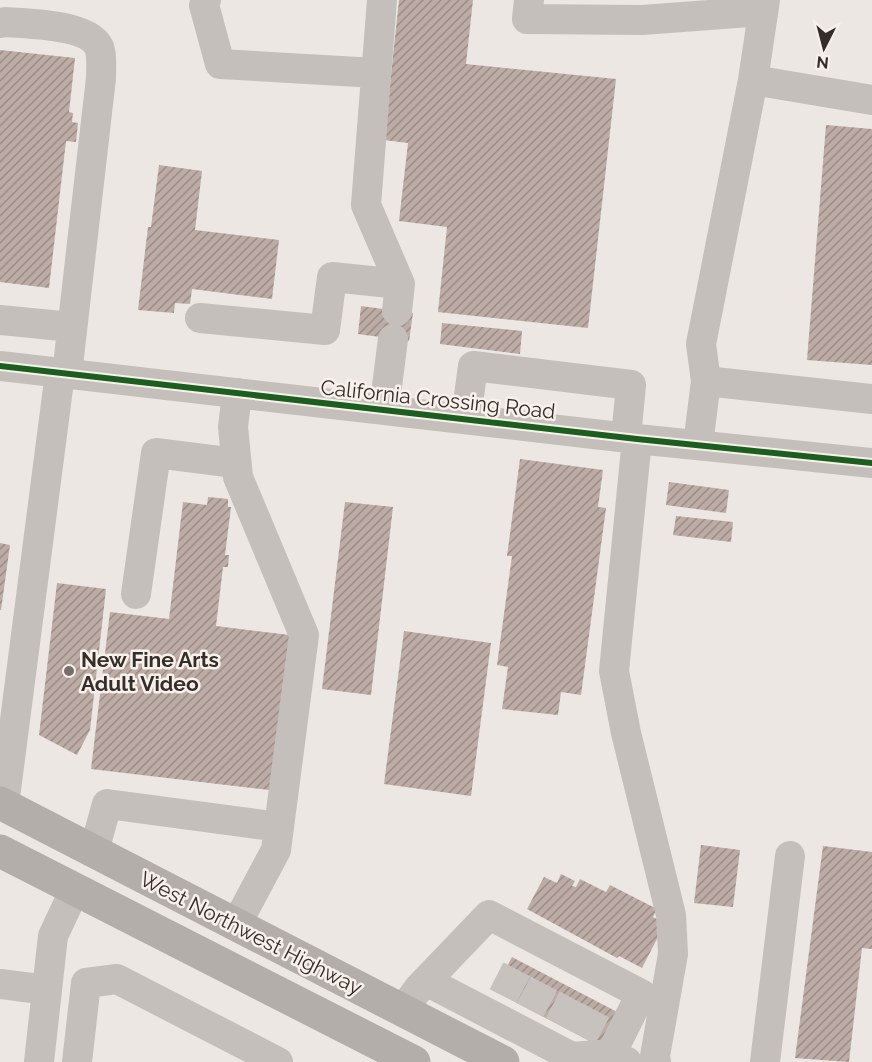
<svg xmlns="http://www.w3.org/2000/svg" width="872" height="1062" viewBox="0 0 872 1062" font-family="Raleway,sans-serif">
  <defs>
    <pattern id="building-hatch" width="6" height="6" patternUnits="userSpaceOnUse" patternTransform="scale(1.5)"><rect width="6" height="6" fill="#bdaca6"/><path d="M-1 1l2-2M0 6l6-6M5 7l2-2" fill="none" stroke="#9a8c87"/></pattern>
  </defs>
  <rect width="100%" height="100%" fill="#ece7e2"/>
  <path fill="url(#building-hatch)" d="M399 0H473L466 64 616 79 588 328 438 312 447 227 399 221 408 143 384 140Z
    M0 50 75 58 69 112 73 113 72 122 78 123 76 142 66 141 49 288 0 282Z
    M826 125 872 129V365L807 360Z
    M159 165 202 171 195 230 279 240 272 299 192 289 190 304 175 303 174 313 138 310 148 227H151Z
    M361 306 413 313 409 341 358 334Z
    M442 323 522 331 520 354 440 344Z
    M520 459 603 470 598 507 606 508 581 695 561 692 558 715 502 709 508 667 497 665 512 556H507Z
    M669 482 729 490 726 513 666 505Z
    M208 497 228 499V507H231L225 555H229L228 567H223L216 626 298 636 278 791 91 769 110 612 169 619 183 502 207 505Z
    M345 502 393 507 371 695 322 689Z
    M676 516 733 522 731 542 673 535Z
    M0 543 10 545 1 610H0Z
    M57 583 106 589 90 730 77 755 39 735Z
    M404 631 491 643 471 796 384 784Z
    M701 845 740 850 733 907 694 903Z
    M823 846 872 852V949L862 948 849 1062 795 1058Z
    M561 874 575 881 572 886 576 887 580 879 606 892 610 885 657 909 653 917 662 922 661 931 642 968 619 956 617 958 527 909 544 877 557 883Z
    M512 957 621 1014 603 1048 494 991Z"/>
  <g fill="none" stroke-linecap="round" stroke-linejoin="round">
    <path stroke="#c7c2bd" stroke-width="30" stroke-dasharray="30 15" stroke-linecap="butt" d="M503 996 521 961
      M530 1010 548 976
      M559 1025 577 991
      M582 1037 600 1003"/>
    <path stroke="#c5bfbb" stroke-width="30" d="M206 0 204 5 220 64 376 73
      M382 0 366 205 400 284
      M529 0 527 19 642 20 763 11
      M0 23 6 22C29 24 93 24 100 50 102 58 101 70 101 78L67 374
      M753 80 765 0
      M200 318 325 330 332 277 400 284 397 311
      M0 320 72 327
      M0 366 637 439 872 463
      M706 381 701 344 753 80 872 100
      M384 410 393 339
      M466 418 473 366 631 385 626 437
      M637 439 614 671 626 733 671 915 673 954 655 1056 656 1062
      M698 445 706 381 872 399
      M136 594 156 453 235 463
      M4 805 60 373
      M94 851 107 804 279 827
      M236 925 276 850 304 635 238 477 233 427 237 393
      M426 981 572 1057 611 1054
      M0 984 47 990
      M402 1011 419 988 489 915 641 994 611 1054 627 1062
      M39 1062 53 936 75 889
      M77 1062 86 983 117 979 278 1062
      M765 1062 790 856"/>
    <path stroke="#b4aeaa" stroke-width="33" d="M0 803 503 1062
      M0 851 414 1062"/>
    <defs>
      <path id="cycleway" d="M0 366 637 439 872 463"/>
    </defs>
    <use href="#cycleway" stroke="#f8f1eb" stroke-width="10"/>
    <use href="#cycleway" stroke="#1b5e20" stroke-width="6"/>
  </g>
  <circle fill="#756e6a" stroke="#f8f1eb" stroke-width="2" cx="69" cy="671" r="6"/>
  <g text-anchor="middle" dominant-baseline="central" stroke-width="5" stroke-linejoin="round" paint-order="stroke">
    <g font-size="21" fill="#352d2a" stroke="#f8f1eb">
      <text transform="translate(438 399) rotate(6)">California Crossing Road</text>
      <text transform="translate(251 933) rotate(27)">West Northwest Highway</text>
    </g>
    <g font-size="21" font-weight="bold" fill="#352d2a" stroke="#f8f1eb" text-anchor="start">
      <text x="81" y="659">New Fine Arts<tspan x="81" dy="24">Adult Video</tspan></text>
    </g>
  </g>
  <g transform="translate(824 48) rotate(186)" stroke="#f8f1eb" stroke-width="4.5" paint-order="stroke">
  <path d="M0-4.5L10 22L0 15L-10 22Z" fill="#352d2a"/>
  <text y="-9" font-size="16" font-weight="bold" text-anchor="middle" fill="#352d2a">N</text>
  </g>
</svg>
